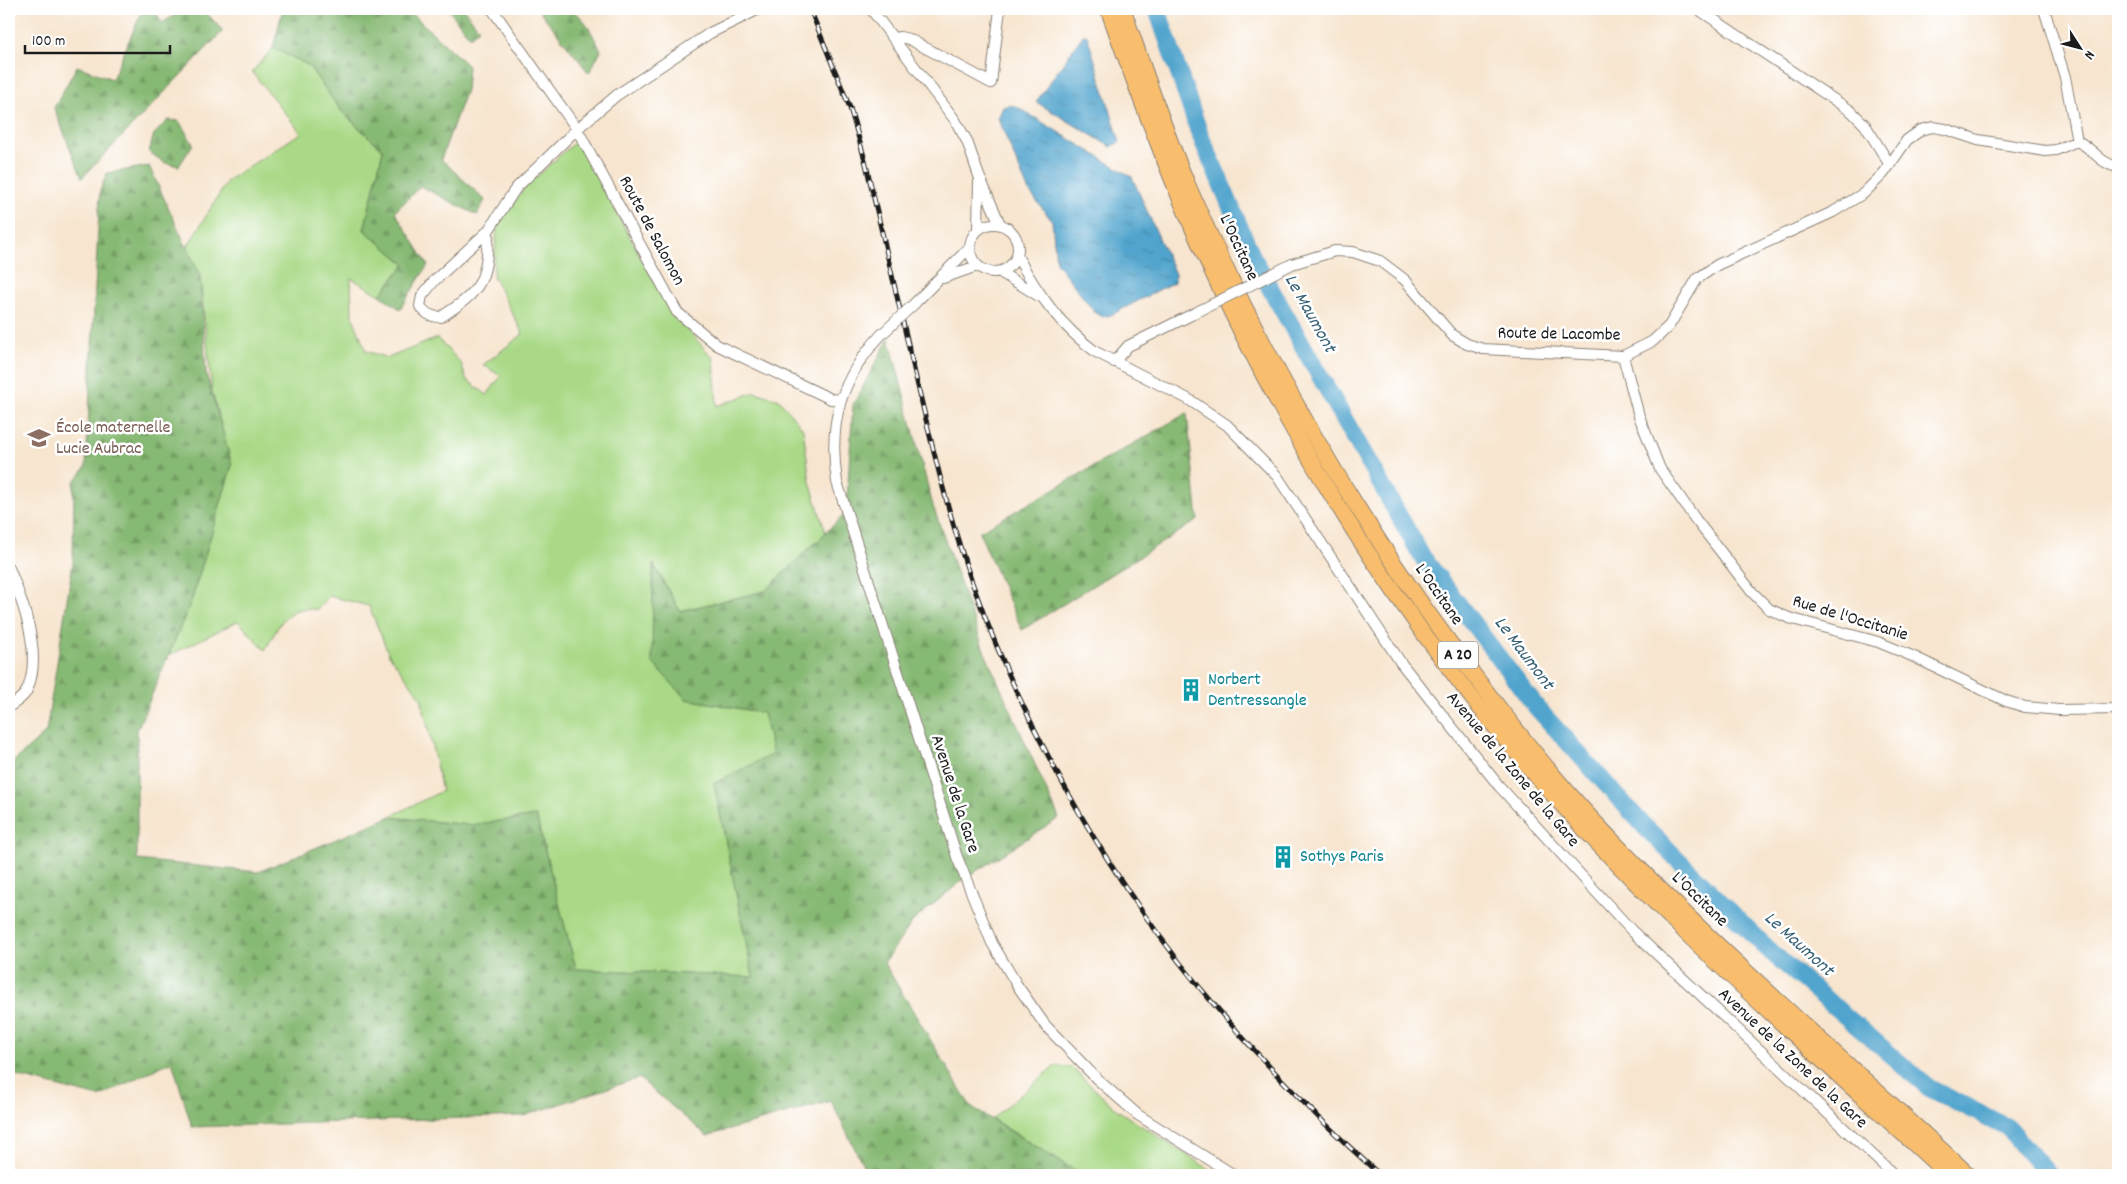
<svg xmlns="http://www.w3.org/2000/svg" width="2127" height="1184" viewBox="0 0 2127 1184" font-family="Dekko,sans-serif">
  <defs>
    <pattern id="forest-firs" width="22" height="20" patternUnits="userSpaceOnUse" patternTransform="scale(1.25)"><rect width="22" height="20" fill="#86b973"/><path d="M5 1l3.5 6h-7zM16 11l3.5 6h-7z" fill="#739e63"/></pattern>
    <pattern id="water-ripples" width="26" height="14" patternUnits="userSpaceOnUse" patternTransform="scale(1.25)"><rect width="26" height="14" fill="#51a4cd"/><path d="M2 4q2-2 4 0t4 0M15 11q2-2 4 0t4 0" fill="none" stroke="#4285a6"/></pattern>
  </defs>
  <rect width="100%" height="100%" fill="#fff"/>
  <filter id="ink" filterUnits="userSpaceOnUse"><feTurbulence type="fractalNoise" baseFrequency=".02" numOctaves="2"/><feDisplacementMap in="SourceGraphic" scale="10" xChannelSelector="R" yChannelSelector="G"/><feConvolveMatrix kernelMatrix="1 2 1 2 8 2 1 2 1" color-interpolation-filters="sRGB"/></filter>
  <filter id="wash" filterUnits="userSpaceOnUse"><feTurbulence type="fractalNoise" baseFrequency=".0096" numOctaves="4" result="noise"/><feDisplacementMap in="SourceGraphic" scale="20" xChannelSelector="R" yChannelSelector="G"/><feGaussianBlur stdDeviation="1.12" result="paint"/><feColorMatrix in="noise" values="0 0 0 0 0 0 0 0 0 0 0 0 0 0 0 0 0 1.4 0 .05"/><feComposite in="paint" operator="in"/></filter>
  <g filter="url(#wash)">
    <rect width="100%" height="100%" fill="#f7e5cf"/>
    <path fill="#a9d986" stroke="#627a51" d="M273 48 308 65 342 112 383 150 364 230 405 264 380 295 351 278 352 315 366 351 388 358 437 338 461 363 466 379 487 395 501 376 483 365 523 334 493 276 497 227 525 187 574 143 579 145 672 313 714 359 717 406 755 392 779 399 803 429 810 482 826 533 765 591 680 611 654 565 686 699 763 712 773 754 714 784 753 977 576 969 536 816 470 825 389 817 442 791 421 697 389 655 369 606 329 596 317 610C285 603 280 626 265 650L238 621 168 656 191 602 232 465 212 392 200 276 187 247 228 180 301 133 252 72Z
      M1055 1066 1071 1067 1117 1110 1218 1175H1082L992 1119Z"/>
    <path fill="url(#forest-firs)" stroke="#516a48" d="M143 9H154L162 23 184 9H203L223 31 82 178 54 108 77 66 112 79Z
      M283 9H407L468 66 466 90 441 159 485 200 477 215 420 186 395 212 428 265 400 309 380 295 405 264 364 230 383 150 342 112 308 65 273 48Z
      M448 9H464L479 29 470 37Z
      M538 9C583 9 580 12 601 50L589 73Z
      M168 120 179 121 193 144 179 166 165 163 149 152 154 134Z
      M149 166 200 276 206 373 232 465 191 602 137 730V860L258 872 389 817 470 825 536 816 576 969 753 977 714 783 773 754 763 713 686 699 652 662 653 564 680 611 765 591 846 513 853 405 889 338 933 506 985 653 1059 818 964 879 913 921 884 963 971 1107 1082 1175H868L831 1101 707 1136 639 1078 523 1116 192 1127 172 1061 99 1097 9 1074V766L46 732 73 562 74 482 86 467 100 191 107 173Z
      M1187 413 1198 520 1022 630 979 532Z"/>
    <path fill="url(#water-ripples)" stroke="#366074" d="M1083 35H1087L1120 142 1111 147 1036 102Z
      M1009 105 1016 106 1132 177 1175 274 1174 282 1111 315 1102 317 1095 313 1056 262 1052 221 1028 190 998 118 1003 107Z"/>
    <g fill="none" stroke-linecap="round" stroke-linejoin="round">
      <path stroke="#51a4cd" stroke-width="18" d="M1157 9 1199 132 1252 256 1421 555 1537 708 1645 827 1772 953 1929 1088 2007 1127 2049 1175"/>
    </g>
  </g>
  <g filter="url(#ink)">
    <g fill="none" stroke-linecap="round" stroke-linejoin="round">
      <defs>
        <path id="minor" d="M492 9 577 129 677 312 717 345 831 399 841 400
          M871 9 955 120 967 141 979 176 1000 224
          M2044 9 2065 77 2077 141
          M1701 11 1851 111 1865 125 1890 165
          M894 38 900 37 909 39 991 83 1000 9
          M970 248a24 24 0 1 1 48 0a24 24 0 1 1-48 0Z
          M978 229 979 182
          M488 231C487 280 483 290 441 317 431 317 426 314 420 306L422 296 435 280 488 231 516 188 577 129 617 95 710 33 759 9
          M1017 256C1038 294 1060 326 1096 352L1188 399 1227 425 1277 476 1401 663 1499 786 1632 931 1894 1175
          M1292 264 1335 251 1353 252 1380 261 1405 280 1452 335 1467 344 1483 349 1623 356 1653 341 1669 326 1697 279 1717 265 1833 212 1864 193 1884 173 1907 140 1921 130 1933 127 1945 129 1978 140 2045 151 2056 150 2077 141C2093 148 2100 164 2118 167
          M1000 272 1037 295
          M943 278 977 266
          M914 304 970 247
          M881 335C840 379 828 423 837 482L957 857 992 943 1017 985 1045 1025 1097 1079 1138 1115 1234 1175
          M1623 356 1639 416 1660 469 1696 520 1752 592 1769 609 1789 618 1878 642 1912 656 2006 701 2025 707 2059 710 2118 709
          M1114 362 1128 346 1191 315
          M9 568C23 602 44 657 26 692 23 698 14 703 9 707"/>
        <path id="highway" d="M1108 9C1138 92 1168 174 1204 254 1285 432 1389 600 1514 750 1645 906 1799 1038 1948 1175
          M1123 9C1144 69 1164 130 1189 188 1269 372 1372 546 1496 704 1526 743 1557 781 1590 817 1709 944 1842 1058 1969 1175"/>
      </defs>
      <use href="#minor" stroke="#8a8076" stroke-width="12"/>
      <use href="#highway" stroke="#8a8076" stroke-width="17"/>
      <use href="#minor" stroke="#fff" stroke-width="10"/>
      <use href="#highway" stroke="#f9be6d" stroke-width="15"/>
      <defs>
        <path id="rail" d="M810 9 850 108 865 160C884 240 902 320 921 399 936 462 951 524 973 585 1026 733 1114 889 1217 1008 1267 1067 1322 1123 1380 1175"/>
      </defs>
      <use href="#rail" stroke="#1c1c1c" stroke-width="5"/>
      <use href="#rail" stroke="#fff" stroke-width="3" stroke-dasharray="9" stroke-linecap="butt"/>
      <defs>
        <path id="minor-bridge" d="M1191 315 1292 264
          M881 335 914 304"/>
      </defs>
      <use href="#minor-bridge" stroke="#8a8076" stroke-width="12" stroke-linecap="butt"/>
      <use href="#minor-bridge" stroke="#fff" stroke-width="10"/>
    </g>
  </g>
  <defs>
    <symbol id="school-bare" viewBox="-9 -9 18 18"><path d="M0-5L7-2L0 1L-7-2ZM-4 1L0 2.5L4 1V4Q0 6-4 4Z" fill="#8d6e63" stroke="#fff" stroke-width="2.5" paint-order="stroke"/></symbol>
    <symbol id="building-bare" viewBox="-9 -9 18 18"><path d="M-4-6H4V6H1V3H-1V6H-4ZM-2.5-4.3h1.7v1.8h-1.7ZM.8-4.3h1.7v1.8H.8ZM-2.5-1h1.7V.8h-1.7ZM.8-1h1.7V.8H.8Z" fill="#0f9aa8" stroke="#fff" stroke-width="2.5" paint-order="stroke"/></symbol>
  </defs>
  <g fill-rule="evenodd">
    <use href="#school-bare" x="23" y="422" width="32" height="32"/>
    <use href="#building-bare" x="1175" y="674" width="32" height="32"/>
    <use href="#building-bare" x="1267" y="841" width="32" height="32"/>
  </g>
  <g text-anchor="middle" dominant-baseline="central" stroke-width="5" stroke-linejoin="round" paint-order="stroke">
    <rect fill="#fff" stroke="#606060" stroke-width="1" x="1438" y="641.5" width="40" height="27" rx="4"/>
    <g font-size="16" font-weight="bold" fill="#1c1c1c">
      <text x="1458" y="655">A 20</text>
    </g>
    <g font-size="18" fill="#1c1c1c" stroke="#fff">
      <text transform="translate(651 231) rotate(62)">Route de Salomon</text>
      <text transform="translate(1238 248) rotate(65)">L'Occitane</text>
      <text transform="translate(1559 335) rotate(1)">Route de Lacombe</text>
      <text transform="translate(1438 595) rotate(55)">L'Occitane</text>
      <text transform="translate(1850 619) rotate(17)">Rue de l'Occitanie</text>
      <text transform="translate(1512 770) rotate(50)">Avenue de la Zone de la Gare</text>
      <text transform="translate(954 794) rotate(72)">Avenue de la Gare</text>
      <text transform="translate(1699 900) rotate(44)">L'Occitane</text>
      <text transform="translate(1792 1059) rotate(43)">Avenue de la Zone de la Gare</text>
    </g>
    <g font-size="18" fill="#785e54" stroke="#fff" text-anchor="start">
      <text x="56" y="428">École maternelle<tspan x="56" dy="21">Lucie Aubrac</tspan></text>
    </g>
    <g font-size="18" fill="#0d838f" stroke="#fff" text-anchor="start">
      <text x="1208" y="680">Norbert<tspan x="1208" dy="21">Dentressangle</tspan></text>
      <text x="1300" y="857">Sothys Paris</text>
    </g>
    <g font-size="19" font-style="italic" fill="#366074" stroke="#fff">
      <text transform="translate(1309 314) rotate(61)">Le Maumont</text>
      <text transform="translate(1523 654) rotate(53)">Le Maumont</text>
      <text transform="translate(1798 945) rotate(42)">Le Maumont</text>
    </g>
  </g>
  <rect width="2127" height="1184" fill="none" stroke="#fff" stroke-width="30"/>
  <g transform="translate(2080 48) rotate(126)" stroke="#ffffff" stroke-width="4" paint-order="stroke">
  <path d="M0-4L9 19L0 12L-9 19Z" fill="#1c1c1c"/>
  <text y="-8" font-size="14" font-weight="bold" text-anchor="middle" fill="#1c1c1c">N</text>
  </g>
  <path d="M25 45v8h145v-8" fill="none" stroke="#1c1c1c" stroke-width="2.5"/>
  <text x="32" y="45" font-size="15" fill="#1c1c1c" stroke="#ffffff" stroke-width="4" paint-order="stroke">100 m</text>
</svg>
